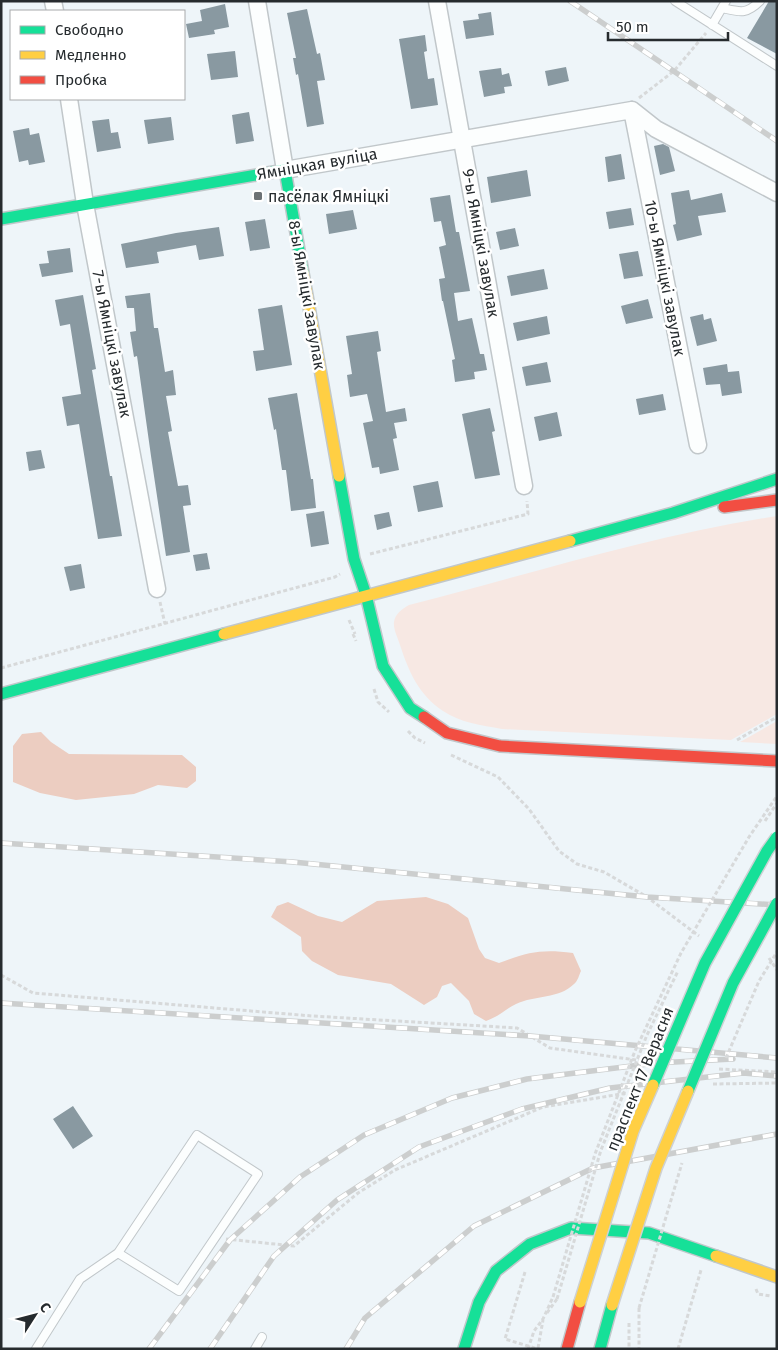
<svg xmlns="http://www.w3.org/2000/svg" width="778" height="1350" viewBox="0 0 778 1350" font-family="'Fira Sans',sans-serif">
  <rect width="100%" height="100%" fill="#eef5f9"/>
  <path fill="#f7e8e3" d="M777 516V714L731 740 502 729C481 725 461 723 443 711 418 694 409 672 400 645 398 638 393 629 394 622 395 614 402 609 409 605 531 574 652 535 777 516Z
    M777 721V744L740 742Z"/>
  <path fill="#eccdc1" d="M41 732 51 742 69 754 182 755 196 767V781L187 788 158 785 134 794 76 800 40 793 13 782V746L22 734Z
    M426 897 448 904 468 918 479 949 485 958 499 963C528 952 541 949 573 953L581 971C579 975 578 981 574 984 559 999 535 995 516 1004 505 1009 500 1016 486 1021L474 1014 469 1001 451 983 442 986 437 997 424 1005 391 984 338 975 312 961 302 951 301 937 271 917 277 906 288 902 318 916 342 922 377 901Z"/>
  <path fill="#8999a1" d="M769 1H777V54L747 38Z
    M225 4 229 27 214 30 215 34 189 38 186 24 202 21 200 10Z
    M307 9 317 54 320 53 325 80 317 81 324 124 307 127 298 74 296 75 293 58H296L287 13Z
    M491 12 494 35 466 39 463 21 479 19 478 14Z
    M425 35 427 51 424 52 428 79 434 78 438 105 411 109 399 39Z
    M235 51 238 77 211 80 207 54Z
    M566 67 569 81 548 86 545 71Z
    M501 68 502 75 509 73 512 86 504 87 505 93 484 97 479 71Z
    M249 112 254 141 236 144 232 115Z
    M171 117 174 140 148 144 144 120Z
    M109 119 111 133 118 132 121 148 97 152 92 121Z
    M29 128 30 135 39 133 45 162 29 165 28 160 19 162 13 131Z
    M663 144 669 147 675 171 660 175 654 146Z
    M621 154 625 179 608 182 605 157Z
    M527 170 531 196 491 203 487 177Z
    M689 190 691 200 722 193 726 212 698 216 702 235 677 241 673 225 676 224 671 193Z
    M450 195 456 232H459L470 291 454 293 458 321 472 318 480 354H484L487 370 474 372 475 379 455 382 452 360 455 359 443 301H442L439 279 445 278 439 247 446 245 441 221 434 222 430 198Z
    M631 208 634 225 609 229 606 212Z
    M353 210 357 229 329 234 326 214Z
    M265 219 270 248 250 251 245 222Z
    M219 227 224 256 199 260 196 245 157 252 159 263 126 268 121 244 176 233Z
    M515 228 519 246 500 250 496 232Z
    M70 248 73 272 42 277 39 264 49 263 47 251Z
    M638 251 643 276 624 279 619 254Z
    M544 269 548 289 511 296 507 276Z
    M150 293 154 328H158L165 372 173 370 176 395 166 396 172 431 168 432 178 486 188 485 191 505 183 506 190 552 166 556 151 456 137 356 134 357 130 332 136 331 134 308H127L125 296Z
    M83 295 96 369 92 370 110 476H112L122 536 98 539 79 424 67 426 62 397 81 394 70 324 60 326 55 300Z
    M648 299 653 318 626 324 621 306Z
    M282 305 292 365 256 371 253 351 264 350 258 309Z
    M703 314 704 320 711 318 717 341 697 346 690 317Z
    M547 316 550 334 517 341 513 323Z
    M378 331 381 351 377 352 386 412 405 408 407 421 394 423 397 438 393 439 399 470 380 474 379 467 372 468 363 423 373 421 367 394 350 397 347 375 352 374 346 336Z
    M547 362 551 382 526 386 522 367Z
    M727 364 728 372 739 371 742 393 722 396 720 384 706 385 703 368Z
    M297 393 311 479H313L316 508 291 511 286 470H282L276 429 274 430 268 398Z
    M663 394 666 410 639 415 636 399Z
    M490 408 495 431 492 432 500 475 475 479 462 414Z
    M557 412 562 436 539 441 534 417Z
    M41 450 45 468 29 471 26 452Z
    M438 481 443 507 418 512 413 486Z
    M324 511 329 544 311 547 306 514Z
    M389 512 392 526 377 530 374 515Z
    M207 553 210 569 196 571 193 555Z
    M81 564 85 588 70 591 64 567Z
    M73 1106 93 1136 73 1149 53 1119Z"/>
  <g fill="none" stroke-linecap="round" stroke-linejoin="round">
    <defs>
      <path id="lane" d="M675 1 777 66
        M722 8C740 12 746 15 760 1
        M712 25 726 1
        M36 1349 80 1279 118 1253 197 1135 258 1174 179 1291 118 1253
        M255 1349 262 1337"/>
      <path id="street" d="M53 1 55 11
        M257 1 285 170 632 110
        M437 1 524 486
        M69 99 85 204 157 589
        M632 110 698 445
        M632 110 656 129 777 193"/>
      <path id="fast" d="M1 219 285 170 303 273
        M339 476 354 559 366 595 383 666 410 708 424 717
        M570 541 673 513 777 479
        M1 694 224 634
        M464 1349 479 1302 496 1271 530 1244 571 1228 649 1233 716 1256
        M600 1349 612 1305"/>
      <path id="slow" d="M303 273 339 476
        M224 634 570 541
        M716 1256 777 1277"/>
      <path id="jam" d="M724 507 777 500
        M424 717 447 733 500 746 777 761
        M567 1349 580 1302"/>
    </defs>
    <use href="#lane" stroke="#c1c7ca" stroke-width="10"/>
    <use href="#street" stroke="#c1c7ca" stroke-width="19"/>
    <use href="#fast" stroke="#c1c7ca" stroke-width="14"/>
    <use href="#slow" stroke="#c1c7ca" stroke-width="14"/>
    <use href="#jam" stroke="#c1c7ca" stroke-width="14"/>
    <path stroke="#d7d9da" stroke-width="3" stroke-dasharray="4 2.5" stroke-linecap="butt" d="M639 98 674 71 706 33
      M370 554 528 514 527 501
      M160 602 165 624
      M349 620 355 634
      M353 634 356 641
      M1 668 335 577 340 574
      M374 689 378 702 389 712
      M408 731 415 738 425 743
      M737 740 777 717
      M451 755 498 777 529 809 559 851 577 864 604 872 647 897 699 936
      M769 958 777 970
      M1 975 33 993 312 1016 517 1028 550 1048 643 1061
      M719 1069 777 1072
      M713 1084 777 1083
      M226 1239 294 1246 358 1193 395 1170 543 1107 627 1093
      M525 1272 505 1339 538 1349
      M756 1289 758 1294 771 1296
      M639 1308V1349
      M547 1313 557 1299
      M629 1323V1349
      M538 1348 543 1320
      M528 1349 534 1331 543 1319 553 1297
      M678 1349 701 1270"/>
    <use href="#lane" stroke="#fcfefe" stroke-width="8"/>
    <use href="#street" stroke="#fcfefe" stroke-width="16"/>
    <use href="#fast" stroke="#16e098" stroke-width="11"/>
    <use href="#slow" stroke="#ffcf43" stroke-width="11"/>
    <use href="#jam" stroke="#f24e42" stroke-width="11"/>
    <defs>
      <path id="rail" d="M570 1 777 141
        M1 843 293 862 647 897 777 905
        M1 1003 530 1036 777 1058
        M149 1349 230 1240 300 1177 364 1135 452 1098 527 1079 656 1063 733 1059
        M210 1349 274 1256 337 1200 419 1147 522 1109 610 1088 743 1073 777 1076
        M346 1349 365 1318 474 1226 593 1168 777 1134"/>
    </defs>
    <use href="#rail" stroke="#cccece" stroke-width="5.5"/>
    <use href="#rail" stroke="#fff" stroke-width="4" stroke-dasharray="11" stroke-linecap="butt"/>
    <defs>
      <path id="fast-bridge" d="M653 1085 705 963 767 851 777 837
        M688 1091 733 983 777 903"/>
      <path id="slow-bridge" d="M580 1302 633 1131 653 1085
        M612 1305 656 1168 688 1091"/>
    </defs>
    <use href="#fast-bridge" stroke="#cdd1d3" stroke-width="14" stroke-linecap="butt"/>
    <use href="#slow-bridge" stroke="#cdd1d3" stroke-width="14" stroke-linecap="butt"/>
    <path stroke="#d7d9da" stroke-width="3" stroke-dasharray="4 2.5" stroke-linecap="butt" d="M765 821 777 803
      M726 1058 759 981 777 952
      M553 1297 595 1154 635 1051 681 953 749 837 777 796
      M557 1299 601 1150 647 1035 678 971
      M639 1308 682 1163"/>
    <use href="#fast-bridge" stroke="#16e098" stroke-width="11"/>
    <use href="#slow-bridge" stroke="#ffcf43" stroke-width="11"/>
  </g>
  <rect fill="#6c7275" stroke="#fff" stroke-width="2" x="253" y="191" width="10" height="10" rx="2.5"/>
  <g text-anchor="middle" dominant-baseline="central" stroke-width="5" stroke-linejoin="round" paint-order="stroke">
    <g font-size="16" fill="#262b2e" stroke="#fff">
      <text transform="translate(317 164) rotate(-10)">Ямніцкая вуліца</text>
      <text transform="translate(481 243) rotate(80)">9-ы Ямніцкі завулак</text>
      <text transform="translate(665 278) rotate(79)">10-ы Ямніцкі завулак</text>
      <text transform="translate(307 295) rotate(80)">8-ы Ямніцкі завулак</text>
      <text transform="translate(112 344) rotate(79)">7-ы Ямніцкі завулак</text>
      <text transform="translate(640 1079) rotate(-68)">праспект 17 Верасня</text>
    </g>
    <g font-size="16" fill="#262b2e" stroke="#fff" text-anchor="start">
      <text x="268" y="196">пасёлак Ямніцкі</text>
    </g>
  </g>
  <rect width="778" height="1350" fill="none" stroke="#262b2e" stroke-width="5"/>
  <rect x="10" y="10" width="175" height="90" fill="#ffffff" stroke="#a8aaab"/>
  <rect x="20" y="26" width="25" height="8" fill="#16e098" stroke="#a8aaab"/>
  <text x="55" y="35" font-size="15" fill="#262b2e">Свободно</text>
  <rect x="20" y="51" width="25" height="8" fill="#ffcf43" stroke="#a8aaab"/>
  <text x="55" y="60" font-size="15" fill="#262b2e">Медленно</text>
  <rect x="20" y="76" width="25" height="8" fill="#f24e42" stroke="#a8aaab"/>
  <text x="55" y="85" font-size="15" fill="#262b2e">Пробка</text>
  <g transform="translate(35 1315) rotate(54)" stroke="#ffffff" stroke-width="4" paint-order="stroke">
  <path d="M0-4L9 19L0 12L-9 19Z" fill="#262b2e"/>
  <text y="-8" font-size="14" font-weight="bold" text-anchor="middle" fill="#262b2e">С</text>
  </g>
  <path d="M608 32v8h120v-8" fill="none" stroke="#262b2e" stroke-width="2.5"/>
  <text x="616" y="32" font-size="15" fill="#262b2e" stroke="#ffffff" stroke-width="4" paint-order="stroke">50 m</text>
</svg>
